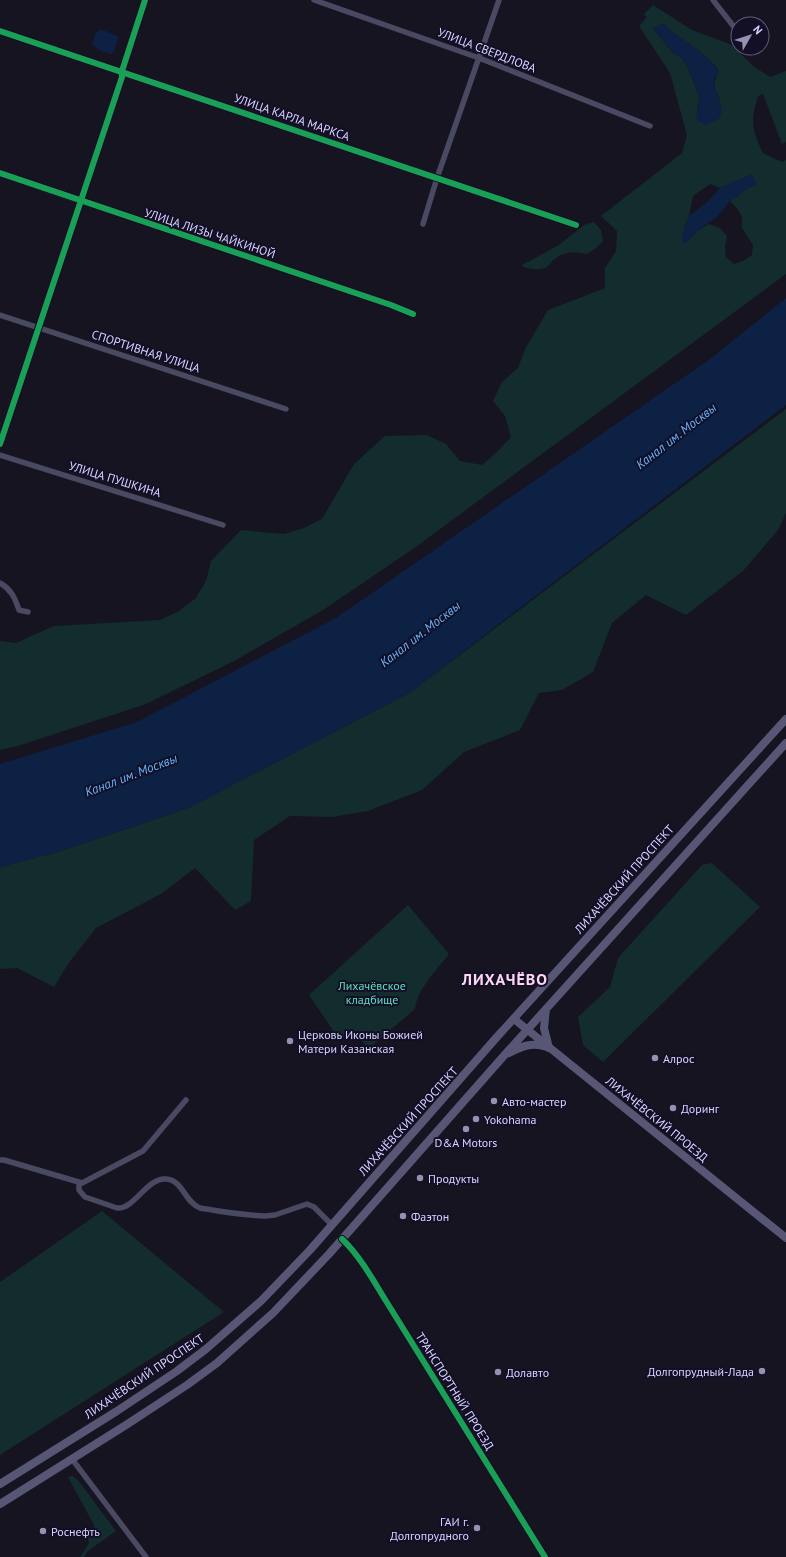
<svg xmlns="http://www.w3.org/2000/svg" width="786" height="1557" viewBox="0 0 786 1557" font-family="'PT Sans',sans-serif">
  <rect width="100%" height="100%" fill="#161421"/>
  <path fill="#132c2d" fill-rule="evenodd" d="M653 5 692 30 732 45 753 66 770 77 786 71V142L782 144 763 94 758 96C750 121 752 130 763 153L782 162 786 160V274L413 549 323 610 234 661 146 704 18 746 0 750V641L16 643 54 626 160 620 179 611 196 598 206 581 211 561 241 530 284 534 304 528 322 519 354 464 385 436 427 435 446 444 460 461 482 465 498 451 511 437 505 416 493 401 502 382 518 368 525 349 548 310 605 288V268L616 251 617 231 601 216 682 153 687 135 670 73 639 26 647 17 644 14ZM663 24C681 41 705 50 719 71 712 83 714 87 720 100L697 109 700 98 688 68 682 58 673 53 653 28ZM751 175 757 184 748 188 730 201 737 208 742 217V228L753 245 752 255 743 261 734 264 726 257 725 247 727 236 720 228 709 224 700 229 684 244 685 225 689 216 693 196 710 184 720 188Z
    M594 222 601 230 603 241 596 248 587 254C577 252 565 251 556 258 552 260 550 265 547 267 540 271 531 269 524 267L522 265 559 245 584 225Z
    M786 409V513L778 530 743 571 686 615 646 595 612 623 593 672 562 690 539 693 520 730 464 752 422 790 368 811 332 817 290 816 254 840 251 901 235 910 195 868 161 894 96 928 68 964 54 987 17 968 0 969V867L57 852 188 808 409 693Z
    M712 863 760 907 603 1062 583 1045 578 1017 610 987 618 958 702 865Z
    M408 905 449 954C436 971 418 988 415 1009L369 1048 353 1033 338 1038 309 995Z
    M102 1211 224 1312 0 1455V1282Z
    M73 1476 81 1484 116 1531 88 1551 84 1557H80L89 1543 87 1532 95 1527 68 1477Z"/>
  <path fill="#0d2144" d="M663 24C681 41 705 50 719 71L714 79 716 90 722 110 719 119 705 125 696 119 700 98 688 68 682 58 673 53 653 27Z
    M101 29 119 37 114 49 115 51 111 54 99 50 92 44 96 33Z
    M751 175 757 184 748 188 730 201 717 217 700 229 684 244 682 235 689 216 706 203 720 188Z
    M786 298V405L409 693 188 808 57 852 0 867V764L137 722 336 618 710 359Z"/>
  <g fill="none" stroke-linecap="round" stroke-linejoin="round">
    <path stroke="#4a4962" stroke-width="5.5" d="M314 0 479 58 650 126
      M713 0 738 32
      M0 31 576 225
      M81 201 391 305 413 314
      M423 224 437 178 499 0
      M0 315 286 409
      M0 455 223 525
      M0 583C11 589 15 598 19 610L28 612
      M0 1160H4L82 1183 143 1151 186 1100
      M79 1182V1190L85 1197 117 1208C134 1210 147 1177 166 1179 183 1180 185 1203 200 1208 204 1209 209 1209 212 1210 229 1213 248 1215 265 1216L275 1215 307 1204 314 1207 332 1225
      M342 1239C360 1256 373 1280 386 1301L545 1557
      M72 1459 146 1557"/>
    <path stroke="#4a4962" stroke-width="7" d="M0 173 81 201
      M0 444 122 77V71L145 0"/>
    <path stroke="#575674" stroke-width="8" d="M546 1009 544 1028 549 1048
      M514 1019 786 1238
      M509 1053C522 1046 532 1042 547 1047
      M0 1484 117 1411 177 1371 206 1349 261 1301 310 1250 496 1038 786 719
      M0 1504 126 1425 187 1385 217 1363 273 1313 329 1254 509 1050 786 743"/>
    <defs>
      <path id="cycleway" d="M0 31 576 225
        M0 173 391 305 413 314
        M0 444 122 77V71L145 0
        M342 1239C360 1256 373 1280 386 1301L545 1557"/>
    </defs>
    <use href="#cycleway" stroke="#130f26" stroke-width="8"/>
    <use href="#cycleway" stroke="#1a9f57" stroke-width="6"/>
  </g>
  <g fill="#9591b1" stroke="#130f26" stroke-width="1.5">
    <circle cx="290" cy="1041" r="4"/>
    <circle cx="655" cy="1058" r="4"/>
    <circle cx="494" cy="1101" r="4"/>
    <circle cx="673" cy="1108" r="4"/>
    <circle cx="476" cy="1119" r="4"/>
    <circle cx="466" cy="1129" r="4"/>
    <circle cx="420" cy="1178" r="4"/>
    <circle cx="403" cy="1216" r="4"/>
    <circle cx="762" cy="1371" r="4"/>
    <circle cx="498" cy="1372" r="4"/>
    <circle cx="477" cy="1528" r="4"/>
    <circle cx="43" cy="1531" r="4"/>
  </g>
  <g text-anchor="middle" dominant-baseline="central" stroke-width="4" stroke-linejoin="round" paint-order="stroke">
    <g font-size="12" fill="#d9d4ff" stroke="#130f26">
      <text transform="translate(487 50) rotate(21)">УЛИЦА СВЕРДЛОВА</text>
      <text transform="translate(292 117) rotate(19)">УЛИЦА КАРЛА МАРКСА</text>
      <text transform="translate(210 233) rotate(18)">УЛИЦА ЛИЗЫ ЧАЙКИНОЙ</text>
      <text transform="translate(146 351) rotate(18)">СПОРТИВНАЯ УЛИЦА</text>
      <text transform="translate(115 479) rotate(17)">УЛИЦА ПУШКИНА</text>
      <text transform="translate(624 879) rotate(-48)">ЛИХАЧЁВСКИЙ ПРОСПЕКТ</text>
      <text transform="translate(657 1119) rotate(39)">ЛИХАЧЁВСКИЙ ПРОЕЗД</text>
      <text transform="translate(408 1121) rotate(-48)">ЛИХАЧЁВСКИЙ ПРОСПЕКТ</text>
      <text transform="translate(144 1376) rotate(-34)">ЛИХАЧЁВСКИЙ ПРОСПЕКТ</text>
      <text transform="translate(455 1391) rotate(58)">ТРАНСПОРТНЫЙ ПРОЕЗД</text>
    </g>
    <g font-size="12" fill="#5fe0c0" stroke="#130f26">
      <text x="372" y="985">Лихачёвское<tspan x="372" dy="14">кладбище</tspan></text>
    </g>
    <g font-size="12" fill="#d9d4ff" stroke="#130f26" text-anchor="start">
      <text x="298" y="1034">Церковь Иконы Божией<tspan x="298" dy="14">Матери Казанская</tspan></text>
      <text x="663" y="1058">Алрос</text>
      <text x="502" y="1101">Авто-мастер</text>
      <text x="681" y="1108">Доринг</text>
      <text x="484" y="1119">Yokohama</text>
      <text x="466" y="1142" text-anchor="middle">D&amp;A Motors</text>
      <text x="428" y="1178">Продукты</text>
      <text x="411" y="1216">Фаэтон</text>
      <text x="754" y="1371" text-anchor="end">Долгопрудный-Лада</text>
      <text x="506" y="1372">Долавто</text>
      <text x="469" y="1521" text-anchor="end">ГАИ г.<tspan x="469" dy="14">Долгопрудного</tspan></text>
      <text x="51" y="1531">Роснефть</text>
    </g>
    <g font-size="13" font-style="italic" fill="#62b6ff" stroke="#130f26">
      <text transform="translate(676 436) rotate(-38)">Канал им. Москвы</text>
      <text transform="translate(420 634) rotate(-38)">Канал им. Москвы</text>
      <text transform="translate(131 775) rotate(-21)">Канал им. Москвы</text>
    </g>
    <g font-size="16" font-weight="bold" letter-spacing="1" fill="#ffd6f0" stroke="#130f26">
      <text x="505" y="979">ЛИХАЧЁВО</text>
    </g>
  </g>
  <g transform="translate(750 36) rotate(51)"><circle r="19" fill="#130f26" stroke="#625e7d"/>
  <path d="M0-3L7 15L0 10L-7 15Z" fill="#9591b1"/>
  <text y="-6" font-size="11" font-weight="bold" text-anchor="middle" fill="#d9d4ff">N</text>
  </g>
</svg>
